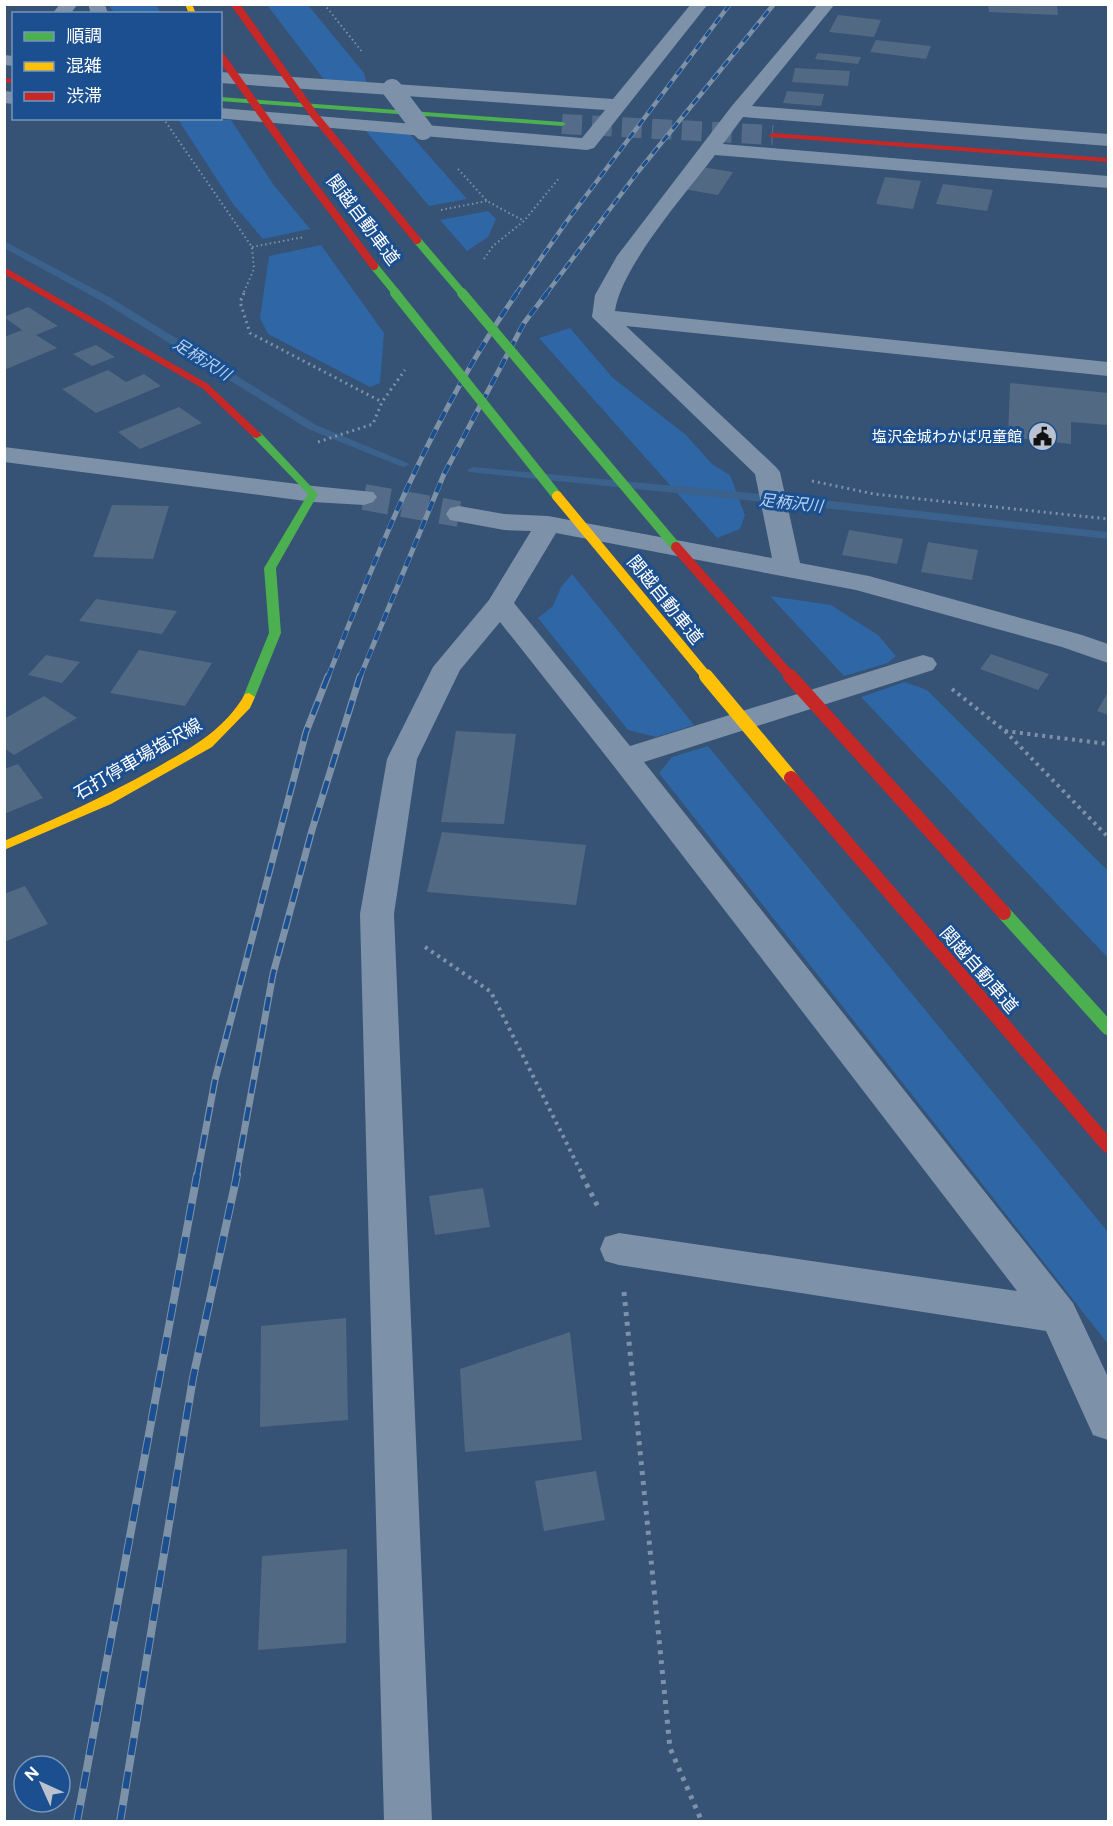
<svg xmlns="http://www.w3.org/2000/svg" width="1113" height="1826" viewBox="0 0 1113 1826" font-family="Figtree,'Noto Sans JP',sans-serif">
  <rect width="100%" height="100%" fill="#365274"/>
  <path fill="#2f66a5" d="M109 5H156L161 13H114Z
    M267 5H308L364 73 367 84 325 81Z
    M180 118 231 120 273 184 310 229 263 239 233 204 179 121Z
    M365 130 409 133 467 199 429 206Z
    M488 211 496 219 488 237 467 251 440 220Z
    M321 245 384 333 380 383 370 387 268 334 260 318 269 256Z
    M570 328 613 378 686 435 712 464 730 475 745 515 740 529 717 538 539 338Z
    M572 574 694 725 656 737 628 730 538 618 553 606 561 587Z
    M770 596 831 605 878 635 896 656 888 663 844 676Z
    M905 682 927 690 1108 871V958L861 697Z
    M708 746 1108 1232V1344L659 773 672 757Z"/>
  <g fill="none" stroke-linecap="round" stroke-linejoin="round">
    <path fill="#3b618d" fill-rule="evenodd" d="M4 241 111 298 316 425 410 464 404 467 400 466 308 429 103 302 4 248Z
      M473 467 804 498 1108 532V539L804 506 469 472 467 470Z"/>
  </g>
  <path fill="#526984" d="M988 4H1057L1058 15 989 12Z
    M838 15 881 20 874 37 829 32Z
    M876 40 931 46 926 59 870 52Z
    M818 53 861 57 858 64 815 59Z
    M795 68 850 71 848 86 792 82Z
    M787 91 824 94 821 106 783 103Z
    M695 166 733 172 718 195 678 188Z
    M885 177 921 181 913 209 876 204Z
    M943 184 993 190 987 211 936 204Z
    M28 307 58 326 36 335 57 348 4 370V337L22 330 4 317Z
    M96 345 115 357 92 366 73 354Z
    M108 370 126 382 144 374 161 386 96 413 62 389Z
    M1010 383 1108 393V425L1071 422V444L1008 437Z
    M179 407 202 423 140 449 118 432Z
    M112 505 169 506 153 559 93 557Z
    M849 530 903 539 897 564 842 555Z
    M928 542 978 550 972 580 921 572Z
    M96 599 177 611 162 634 79 621Z
    M139 650 212 663 185 706 110 693Z
    M991 654 1049 674 1038 690 980 669Z
    M46 655 80 662 62 683 28 675Z
    M1108 692V715L1097 711Z
    M44 696 77 718 14 755 4 748V719Z
    M456 731 516 734 504 824 441 822Z
    M18 764 43 798 4 814V769Z
    M442 832 586 845 576 905 427 892Z
    M25 886 48 924 4 942V894Z
    M483 1188 490 1227 435 1235 429 1196Z
    M346 1318 348 1420 260 1427 261 1326Z
    M570 1332 582 1440 465 1452 460 1369Z
    M596 1471 605 1520 544 1531 535 1481Z
    M347 1549 346 1643 258 1650 262 1556Z"/>
  <g fill="none" stroke-linecap="round" stroke-linejoin="round">
    <path stroke="#546c89" stroke-width="26" stroke-dasharray="26 13" stroke-linecap="butt" d="M364 497 459 514"/>
    <path stroke="#546c89" stroke-width="20" stroke-dasharray="20 10" stroke-linecap="butt" d="M562 124 773 135"/>
    <path stroke="#7d92a8" stroke-width="2" stroke-dasharray="1.5 3" stroke-linecap="butt" d="M324 4 363 53
      M163 118 252 247 254 269 243 294
      M458 169 487 201 524 221
      M441 210 487 201
      M252 247 304 237
      M484 259 493 246 524 221 560 177"/>
    <path stroke="#7d92a8" stroke-width="3" stroke-dasharray="2 4" stroke-linecap="butt" d="M244 293 240 302 250 333 382 402
      M318 442 373 424 382 402 405 370
      M812 481 874 494 1108 519"/>
    <path stroke="#7d92a8" stroke-width="4" stroke-dasharray="3 4.5" stroke-linecap="butt" d="M952 689 1005 731 1108 837
      M1005 731 1108 744
      M425 947 491 992 583 1176"/>
    <path stroke="#7d92a8" stroke-width="5" stroke-dasharray="4 6" stroke-linecap="butt" d="M582 1175 599 1209
      M624 1292 670 1748 702 1822"/>
    <path fill="#7d92a8" fill-rule="evenodd" d="M60 4H78L70 14H52Z
      M88 4H105L108 14H91Z
      M691 4H708L594 148 587 150 215 118H220V108L582 138 605 110 220 83V72L613 99Z
      M818 4H835L752 106 1108 134V146L743 117 723 144 1108 176V188L715 155C686 193 621 267 615 311L1108 362V376L626 326 776 467 780 472 800 563 869 576 1082 635 1108 644V663L1062 647 856 590 556 533 514 603 630 746 913 658 923 655 933 658 937 664 933 670 644 762 1073 1303 1108 1377V1440L1093 1435 1046 1331 619 1265 605 1261 600 1249 605 1237 619 1233 1017 1291 613 765 500 622 460 670 417 759 394 914 432 1822H384L360 914 387 759 433 667 489 600 531 531 504 530 450 520 446 514 450 508 459 506 504 514 548 516 772 558 755 474 592 317 595 295 617 256 731 107Z
      M4 55 14 56V66L4 65Z
      M4 91 14 92V104L4 103Z
      M4 447 313 486 373 492 377 497 373 502 364 505 313 502 4 462Z"/>
    <path fill="#4caf50" fill-rule="evenodd" d="M220 97 562 122 566 124 562 126 220 101Z
      M257 432 261 433 318 494 276 568 281 633 255 697 249 701 243 697 269 633 264 568 308 494 253 437 252 435Z"/>
    <path fill="#ffc107" fill-rule="evenodd" d="M185 4H192L196 14H189Z
      M249 693 255 697 250 708 212 747 111 804 4 850V841C57 818 104 797 154 769 189 749 224 731 245 694Z"/>
    <path fill="#c62828" fill-rule="evenodd" d="M4 78 14 79V83L4 82Z
      M773 133 1108 158V162L770 137 769 135Z
      M4 267 208 384 262 435 257 438 253 437 202 388 4 274Z"/>
    <defs>
      <path id="rail-far3" d="M516 294 567 221 730 4
        M546 294 637 173 774 4"/>
      <path id="rail-far2" d="M328 677C381 543 434 412 517 293
        M360 677 444 474 524 323 547 293"/>
      <path id="rail-far1" d="M197 1176 215 1080 306 732 328 676
        M236 1176 273 974 312 830 360 676"/>
      <path id="rail" d="M77 1822 197 1175
        M120 1822 193 1378 237 1175"/>
    </defs>
    <use href="#rail-far3" stroke="#7e92a7" stroke-width="4.5"/>
    <use href="#rail-far2" stroke="#7e92a7" stroke-width="5"/>
    <use href="#rail-far1" stroke="#7e92a7" stroke-width="7"/>
    <use href="#rail" stroke="#7e92a7" stroke-width="8"/>
    <use href="#rail-far3" stroke="#1b4f8f" stroke-width="3" stroke-dasharray="8" stroke-linecap="butt"/>
    <use href="#rail-far2" stroke="#1b4f8f" stroke-width="4" stroke-dasharray="10" stroke-linecap="butt"/>
    <use href="#rail-far1" stroke="#1b4f8f" stroke-width="4.5" stroke-dasharray="14" stroke-linecap="butt"/>
    <use href="#rail" stroke="#1b4f8f" stroke-width="6" stroke-dasharray="17" stroke-linecap="butt"/>
    <path stroke="#7d92a8" stroke-width="20" d="M392 89 423 130"/>
    <path stroke="#4caf50" stroke-width="8" d="M417 240 463 294
      M374 266 397 294"/>
    <path stroke="#4caf50" stroke-width="10" d="M395 293 557 496
      M462 293 676 547"/>
    <path stroke="#4caf50" stroke-width="14" d="M1004 913 1108 1028"/>
    <path stroke="#ffc107" stroke-width="10" d="M557 496 707 677"/>
    <path stroke="#ffc107" stroke-width="14" d="M706 676 791 778"/>
    <path stroke="#c62828" stroke-width="8" d="M235 4 314 115 417 240
      M220 55 303 172 374 266"/>
    <path stroke="#c62828" stroke-width="10" d="M676 547 791 677"/>
    <path stroke="#c62828" stroke-width="14" d="M790 676 1004 913
      M791 778 1108 1146"/>
  </g>
  <defs>
    <symbol id="civic-disc" viewBox="-11 -11 22 22"><circle r="9.5" fill="#b9c2ce" stroke="#1b4f8f"/><path d="M-.6-6.5H3V-4.5H.6V-3L4-1V1h2V6H-6V1h2V-1L-.6-3ZM-1.2 2.5V6h2.4V2.5Z" fill="#111"/></symbol>
  </defs>
  <g fill-rule="evenodd">
    <use href="#civic-disc" x="1026" y="420" width="33" height="33"/>
  </g>
  <g text-anchor="middle" dominant-baseline="central" stroke-width="6" stroke-linejoin="round" paint-order="stroke">
    <g font-size="15" fill="#fff" stroke="#1b4f8f" text-anchor="end">
      <text x="1022" y="437">塩沢金城わかば児童館</text>
    </g>
    <g font-size="16" font-style="italic" fill="#b5d3f5" stroke="#1b4f8f">
      <text transform="translate(202 359) rotate(32)">足柄沢川</text>
      <text transform="translate(791 503) rotate(6)">足柄沢川</text>
    </g>
    <g font-size="18" fill="#fff" stroke="#1b4f8f">
      <text transform="translate(363 220) rotate(53)">関越自動車道</text>
      <text transform="translate(665 600) rotate(51)">関越自動車道</text>
      <text transform="translate(138 759) rotate(-30)">石打停車場塩沢線</text>
      <text transform="translate(979 970) rotate(49)">関越自動車道</text>
    </g>
  </g>
  <rect width="1113" height="1826" fill="none" stroke="#ffffff" stroke-width="12"/>
  <rect x="12" y="12" width="210" height="108" fill="#1b4f8f" stroke="#7695bc" stroke-width="1.5"/>
  <rect x="24" y="32" width="30" height="9" fill="#4caf50" stroke="#7695bc" stroke-width="1.5"/>
  <text x="66" y="42" font-size="18" fill="#ffffff">順調</text>
  <rect x="24" y="62" width="30" height="9" fill="#ffc107" stroke="#7695bc" stroke-width="1.5"/>
  <text x="66" y="72" font-size="18" fill="#ffffff">混雑</text>
  <rect x="24" y="92" width="30" height="9" fill="#c62828" stroke="#7695bc" stroke-width="1.5"/>
  <text x="66" y="102" font-size="18" fill="#ffffff">渋滞</text>
  <g transform="translate(42 1784) rotate(315)"><circle r="28" fill="#1b4f8f" stroke="#7695bc" stroke-width="1.5"/>
  <path d="M0-4.5L10 22L0 15L-10 22Z" fill="#b9c2ce"/>
  <text y="-9" font-size="16" font-weight="bold" text-anchor="middle" fill="#ffffff">N</text>
  </g>
</svg>
